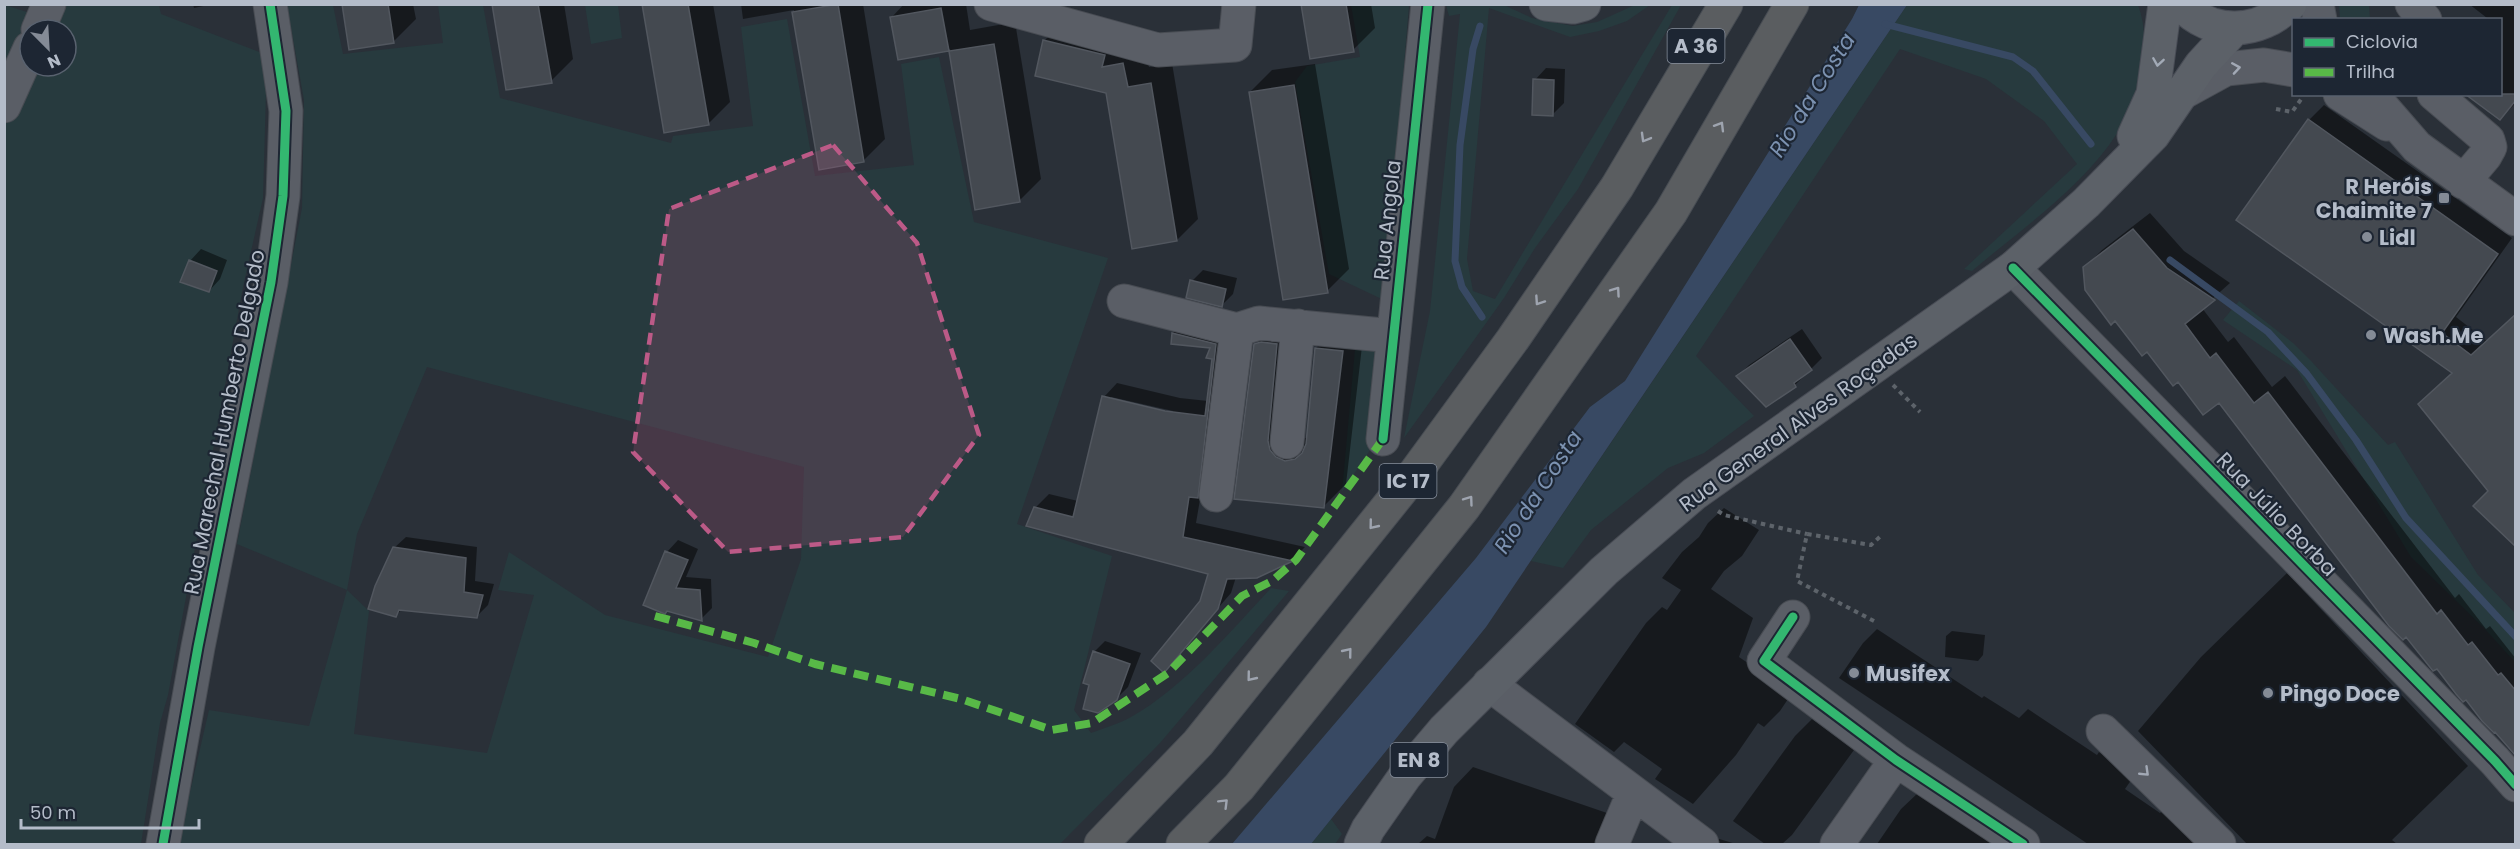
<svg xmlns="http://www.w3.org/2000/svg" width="2520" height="849" viewBox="0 0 2520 849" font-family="Poppins,sans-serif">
  <rect width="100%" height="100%" fill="#2a3038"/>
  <path fill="#273a3e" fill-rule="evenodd" d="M5 5 58 22 66 5H159L161 14 267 55 263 198 243 287 168 695 160 723 141 844H5ZM30 30H66V66H30Z
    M287 5H333L343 54 443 43 438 5H483L500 98 671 143 673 136 753 126 741 27 787 19 815 176 914 165 901 64 939 57 974 222 1108 258 1017 524 1112 556 1074 710 1091 733C1104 728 1119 724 1131 717 1183 688 1230 632 1271 588L1289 591 1160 743 1060 844H178L209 710 309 726 347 590 237 544 302 208 304 100ZM427 367 804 467 801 559 768 657 605 615 509 552 498 590 534 595 487 753 354 734 369 611 347 590 357 534Z
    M585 5H618L622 38 591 44Z
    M1351 5H1409L1397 149 1388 302 1329 274 1295 82 1307 66 1360 57Z
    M1446 5H1504L1532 18 1573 26 1597 22 1635 5H1650L1627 21 1599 31 1570 37 1489 8 1467 259 1473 291 1495 299 1672 5H1681L1578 189 1535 248 1504 298 1404 438 1430 311 1460 14 1449 16Z
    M1907 5H2138C2146 26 2145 46 2141 68 2138 86 2128 117 2118 132 2083 187 2020 230 1972 271L1964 269 2077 164 2044 121 1986 79 1900 49 1696 356 1754 416 1704 453 1668 468 1591 530 1563 568 1531 561Z
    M2339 5H2369L2370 19H2340Z
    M2239 301 2293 343 2312 362 2388 445 2395 442 2478 575 2515 613V662L2484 628 2411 557 2297 370 2223 320Z
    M1356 338 1381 342 1374 444 1342 492Z
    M1331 819 1342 834 1335 844H1311Z"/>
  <path fill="#384963" d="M1859 5H1907L1486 627 1311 844H1232L1476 558 1590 407 1625 381 1852 19Z"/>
  <path fill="#0007" fill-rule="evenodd" d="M193 4H213L194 8Z
    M343 4H413L416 19 394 41Z
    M493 4H564L573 59 551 81Z
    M643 4H713L730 102 708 124Z
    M741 4H863L885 139 863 161 820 168 794 10 743 19Z
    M904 4H966L970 30 1015 22 1041 179 1019 201 976 208 950 49 899 58 892 17Z
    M1303 4H1371L1375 28 1353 50Z
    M2469 4H2516V103L2500 118V20H2486L2487 18Z
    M1066 19 1144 43 1149 67 1172 63 1198 219 1177 240 1107 92 1045 40Z
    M1315 64 1349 269 1327 291 1250 92 1272 70Z
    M1546 68 1565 69 1564 103 1553 114 1535 80Z
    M2324 105 2512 238 2456 317 2487 341 2490 491 2454 372 2309 120Z
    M2150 213 2184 251 2230 283 2202 308 2228 342 2234 337 2272 387 2285 376 2455 598 2459 594 2486 629 2490 626 2516 659V752L2219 401 2085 267 2102 250Z
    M201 249 227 260 220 279 209 291 190 261Z
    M1203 270 1237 278 1233 294 1222 305 1192 281Z
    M1187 319 1229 330 1196 523 1305 547 1292 560 1256 576 1236 577 1231 593 1164 671 1202 602 1210 573 1035 508 1049 494 1078 501 1104 397 1117 383 1180 398 1208 401 1214 357 1212 347 1173 333ZM1111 397 1173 411 1172 414 1111 400Z
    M1278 323 1298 435 1308 439 1316 348 1338 326 1364 329 1346 484 1324 506 1236 498 1256 345Z
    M1802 329 1822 358 1795 385 1766 405 1738 376 1749 365Z
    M1724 508 1759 530 1742 556 1724 571 1711 589 1753 618 1739 657 1792 693 1780 711 1764 727 1758 723 1736 755 1693 804 1655 779 1662 769 1624 742 1614 752 1575 724 1646 623 1662 607 1667 610 1681 590 1662 578 1682 552 1699 537 1708 523Z
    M406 537 477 547 475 581 494 584 488 605 477 616 403 608 396 616 394 548Z
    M678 540 698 549 686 577 711 579 712 608 701 619 644 604 667 552Z
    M2287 573 2468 766 2392 840 2397 844H2247L2138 731 2201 657Z
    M1877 629 1982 698 1984 696 2019 718 2028 709 2097 755 2099 752 2134 776 2125 789 2160 813 2171 803 2221 844H2088L1839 678 1863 643Z
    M1952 631 1985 635 1983 655 1978 661 1945 657 1946 636Z
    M1105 641 1141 653 1128 687 1116 699 1091 684 1094 652Z
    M1812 719 1854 750 1792 835 1782 844H1765L1733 821 1795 736Z
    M1473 767 1607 813 1596 844H1418L1427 836 1435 839 1454 787Z
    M1920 791 2002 844H1877L1901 809Z
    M1706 835 1736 844H1697Z"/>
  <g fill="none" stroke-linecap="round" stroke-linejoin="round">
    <path stroke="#384963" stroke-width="7" d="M1885 24 2013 57 2033 71 2091 144
      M1480 26 1473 49 1460 145 1455 261 1462 287 1482 317
      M2170 260 2268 332 2307 374 2356 440 2406 518 2516 637"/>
  </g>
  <path fill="#444950" stroke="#52575f" stroke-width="1.5" d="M342 4H388L394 43 349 50Z
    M492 4H538L552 83 506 90Z
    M642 4H688L709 125 664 133Z
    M838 4 864 162 819 170 792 12Z
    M1301 4H1346L1354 52 1310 59Z
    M941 8 949 51 898 60 890 17Z
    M1043 40 1105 55 1102 67 1123 63 1128 87 1151 83 1177 241 1132 249 1106 93 1035 76Z
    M994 44 1020 202 975 210 949 51Z
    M1533 79 1554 80 1553 116 1532 115Z
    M1294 85 1328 293 1283 300 1249 92Z
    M2465 94H2516V100L2500 120Z
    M2308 119 2498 254 2442 333 2471 355 2516 314V547L2473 506 2488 491 2418 404 2452 373 2236 220Z
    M2133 229 2167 268 2215 300 2185 324 2210 358 2216 353 2254 403 2268 392 2437 614 2441 610 2468 645 2472 642 2498 675 2501 673 2516 691V756L2495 732 2494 733 2482 721 2466 700 2463 702 2456 694 2437 669 2433 671 2406 637 2403 640 2389 626 2219 403 2203 415 2178 382 2173 386 2147 352 2142 356 2115 321 2111 325 2085 290 2083 267Z
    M189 260 217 271 209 292 180 282Z
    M1190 280 1226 289 1222 307 1186 298Z
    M1172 333 1216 344 1198 498 1189 497 1183 537 1293 561 1257 578 1227 579 1218 609 1164 673 1151 661 1200 601 1208 574 1026 526 1034 507 1073 517 1102 396 1165 411 1205 416 1212 359 1206 358 1210 348 1171 344Z
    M1790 339 1812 370 1794 383 1796 387 1766 407 1736 376Z
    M1261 342 1277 344 1268 441 1270 450 1276 457 1285 461 1295 459 1302 453 1306 444 1315 348 1343 351 1324 508 1234 499 1254 344Z
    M393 547 466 558 464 592 483 595 477 618 399 610 396 617 368 609 375 586Z
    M665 551 688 560 676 588 700 590 702 621 667 611 665 614 643 605Z
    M1093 651 1130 664 1117 700 1098 713 1083 709 1089 685 1083 683Z"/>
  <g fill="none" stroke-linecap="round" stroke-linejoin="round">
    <defs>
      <path id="minor" d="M991 4 1158 50 1235 45 1239 4
        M2317 4 2320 20
        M2412 4 2425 20
        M38 30 49 4
        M2184 92 2226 69 2264 65 2294 70
        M2340 94 2387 124
        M2371 94 2417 147 2516 219
        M2434 94 2488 140 2490 147 2485 156 2463 182
        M4 106 30 48
        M2013 268 2495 761 2516 785
        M1124 301 1237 330 1259 323 1393 336
        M1383 439 1428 4
        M1287 442 1298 326
        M1216 495 1237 330
        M1793 617 1764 661 1896 760 2023 844
        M1489 684 1702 844
        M2103 731 2219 844
        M163 844 198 647 271 282 283 196 286 111 270 4
        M1612 844 1633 794
        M1837 844 1896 760"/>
      <path id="major" d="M1546 4 1573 7 1584 4
        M2181 4C2211 37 2259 35 2290 4
        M2134 136 2153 94 2165 4
        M1361 844 1368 829 1405 776 1444 730 1604 571 1694 494 2013 268 2086 203 2153 135 2201 65 2234 29"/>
      <path id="highway" d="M1101 844 1198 743 1415 473 1513 339 1617 187 1726 4
        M1183 844 1239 787 1464 507 1671 212 1792 4"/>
    </defs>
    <use href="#minor" stroke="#484c53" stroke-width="35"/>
    <use href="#major" stroke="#484c55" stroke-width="35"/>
    <use href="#highway" stroke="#474c53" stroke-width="35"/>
    <path stroke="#5d636a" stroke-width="4" stroke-dasharray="4.5 4.5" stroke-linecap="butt" d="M2276 109 2292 112 2302 98
      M1893 385 1920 412
      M1718 511 1724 515 1807 534
      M1874 621 1797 581 1807 534 1871 545 1883 534"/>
    <use href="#minor" stroke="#5a5e66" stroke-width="33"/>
    <use href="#major" stroke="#5c6168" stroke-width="33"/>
    <use href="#highway" stroke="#5a5d60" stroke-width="33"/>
    <path stroke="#58b947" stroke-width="8" stroke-dasharray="15 8" stroke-linecap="butt" d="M655 616 754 643 815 664 961 699 1052 730 1092 723 1168 673 1242 596 1272 581 1296 560 1383 439"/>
    <defs>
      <path id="cycleway" d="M2013 268 2495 761 2516 785
        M1383 439 1428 4
        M1793 617 1764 661 1896 760 2023 844
        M163 844 198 647 271 282 283 196 286 111 270 4"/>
    </defs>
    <use href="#cycleway" stroke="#1d2633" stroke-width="13"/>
    <use href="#cycleway" stroke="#33b770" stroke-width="9"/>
  </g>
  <defs><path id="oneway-chevron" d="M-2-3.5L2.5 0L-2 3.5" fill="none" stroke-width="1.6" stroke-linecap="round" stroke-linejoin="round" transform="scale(1.5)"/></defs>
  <use stroke="#a2aab6" href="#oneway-chevron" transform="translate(2158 62) rotate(99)"/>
  <g stroke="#a2a9b5">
    <use href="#oneway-chevron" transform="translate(2236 68) rotate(-9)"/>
    <use href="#oneway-chevron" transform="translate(2145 772) rotate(44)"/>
  </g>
  <g stroke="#9ea4af">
    <use href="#oneway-chevron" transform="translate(1720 126) rotate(-59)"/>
    <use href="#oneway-chevron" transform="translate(1645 138) rotate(120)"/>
    <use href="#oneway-chevron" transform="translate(1616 291) rotate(-55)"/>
    <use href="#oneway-chevron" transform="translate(1539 301) rotate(124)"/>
    <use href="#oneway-chevron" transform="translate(1469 500) rotate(-54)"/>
    <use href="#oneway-chevron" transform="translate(1373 525) rotate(129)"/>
    <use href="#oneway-chevron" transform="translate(1348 652) rotate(-51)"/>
    <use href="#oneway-chevron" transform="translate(1251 677) rotate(129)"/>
    <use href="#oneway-chevron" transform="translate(1224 803) rotate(-45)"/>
  </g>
  <path fill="#bc5a87" fill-opacity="0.2" stroke="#bc5a87" stroke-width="4.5" stroke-dasharray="12 8" stroke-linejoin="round" d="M833 145 917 243 979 435 903 537 728 552 633 452 669 209Z"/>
  <g fill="#848b96" stroke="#1d2633" stroke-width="2">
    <rect x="2438" y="192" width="12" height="12" rx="3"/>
    <circle cx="2367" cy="237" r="6"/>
    <circle cx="2371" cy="335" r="6"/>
    <circle cx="1854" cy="673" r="6"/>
    <circle cx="2268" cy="693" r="6"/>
  </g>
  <g text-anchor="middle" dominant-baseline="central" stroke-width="4.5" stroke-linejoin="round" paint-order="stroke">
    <g fill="#1d2633" stroke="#878f9c" stroke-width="1.5">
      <rect x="1667.5" y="29" width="57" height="34" rx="4.5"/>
      <rect x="1379.5" y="464" width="57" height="34" rx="4.5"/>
      <rect x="1390.5" y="743" width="57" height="34" rx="4.5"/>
    </g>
    <g font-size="20" font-weight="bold" fill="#b4bcc9">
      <text x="1696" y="46">A 36</text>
      <text x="1408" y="481">IC 17</text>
      <text x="1419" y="760">EN 8</text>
    </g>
    <g font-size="21" font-weight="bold" fill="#b4bcc9" stroke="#1d2633" text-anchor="start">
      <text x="2432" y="186" text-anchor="end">R Heróis<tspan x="2432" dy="24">Chaimite 7</tspan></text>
      <text x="2379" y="237">Lidl</text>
      <text x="2383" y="335">Wash.Me</text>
      <text x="1866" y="673">Musifex</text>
      <text x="2280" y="693">Pingo Doce</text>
    </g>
    <g font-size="21" fill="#b4bcc9" stroke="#1d2633">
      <text transform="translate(1387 220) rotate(-84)">Rua Angola</text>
      <text transform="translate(224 422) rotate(-79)">Rua Marechal Humberto Delgado</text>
      <text transform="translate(1798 422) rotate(-36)">Rua General Alves Roçadas</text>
      <text transform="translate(2277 514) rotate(46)">Rua Júlio Borba</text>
    </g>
    <g font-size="22" font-style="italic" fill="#7c92b1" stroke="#1d2633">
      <text transform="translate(1812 95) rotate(-58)">Rio da Costa</text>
      <text transform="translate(1538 492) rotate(-57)">Rio da Costa</text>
    </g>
  </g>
  <rect width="2520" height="849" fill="none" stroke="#b4bcc9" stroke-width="12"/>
  <rect x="2292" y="18" width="210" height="78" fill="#1d2633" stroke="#59626f" stroke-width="1.5"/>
  <rect x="2304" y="38" width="30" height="9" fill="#33b770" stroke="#59626f" stroke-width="1.5"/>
  <text x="2346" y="48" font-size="18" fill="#b4bcc9">Ciclovia</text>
  <rect x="2304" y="68" width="30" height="9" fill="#58b947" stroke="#59626f" stroke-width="1.5"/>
  <text x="2346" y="78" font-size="18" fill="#b4bcc9">Trilha</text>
  <g transform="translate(48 48) rotate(156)"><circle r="28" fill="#1d2633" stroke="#59626f" stroke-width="1.5"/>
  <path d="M0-4.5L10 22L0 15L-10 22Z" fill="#848b96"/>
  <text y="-9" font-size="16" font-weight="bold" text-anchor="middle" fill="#b4bcc9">N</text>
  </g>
  <path d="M21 819v9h178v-9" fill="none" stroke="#b4bcc9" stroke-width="3"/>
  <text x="30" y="819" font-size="18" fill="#b4bcc9" stroke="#1d2633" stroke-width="4.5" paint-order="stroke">50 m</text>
</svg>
